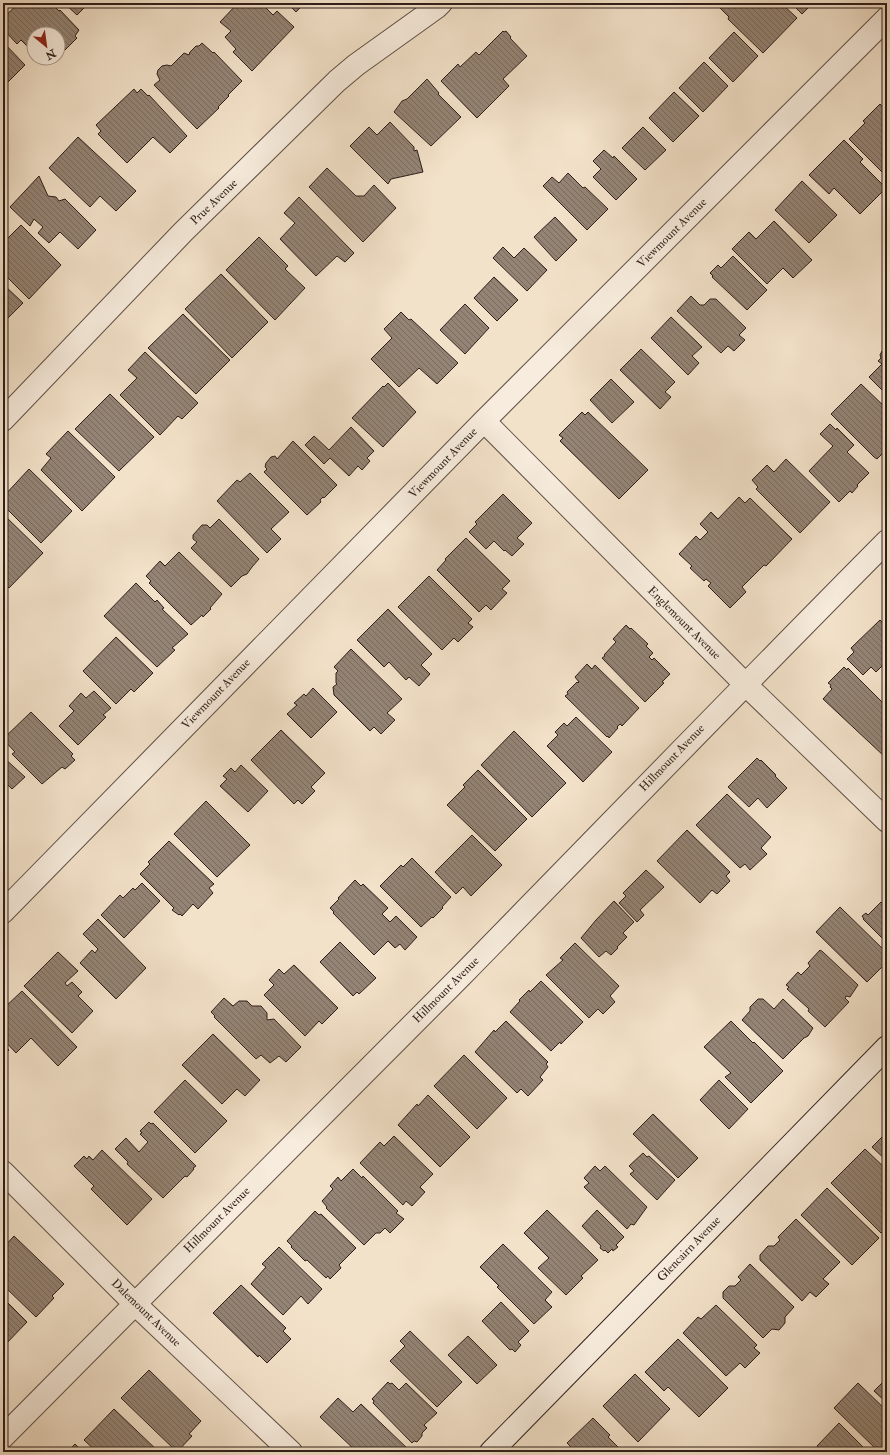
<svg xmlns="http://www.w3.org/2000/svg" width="890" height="1455" viewBox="0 0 890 1455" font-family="'IM FELL Double Pica',serif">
  <defs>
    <pattern id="building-back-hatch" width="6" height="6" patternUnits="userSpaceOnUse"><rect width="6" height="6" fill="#948475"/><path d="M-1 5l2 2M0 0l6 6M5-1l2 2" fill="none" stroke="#796b5f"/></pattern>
  </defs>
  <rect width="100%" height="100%" fill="#f3e2ca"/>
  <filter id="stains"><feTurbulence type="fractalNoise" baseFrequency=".005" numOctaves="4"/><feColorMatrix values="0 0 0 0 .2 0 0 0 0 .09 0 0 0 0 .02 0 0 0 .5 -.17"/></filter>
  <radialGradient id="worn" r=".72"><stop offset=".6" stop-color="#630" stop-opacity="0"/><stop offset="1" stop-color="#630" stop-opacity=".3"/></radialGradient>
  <path fill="url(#building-back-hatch)" stroke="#2e1e19" d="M19 3H56L58 4 55 7 59 11 60 10 79 30 75 36 77 38 58 57V34H34V53L21 40 17 44 3 29V18Z
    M64 3H89L77 15Z
    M238 3H261L273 15 277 11 294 27 252 71 233 52 236 49 225 37 231 31 220 22Z
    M287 3H305L296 12Z
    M715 3H781L797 18 763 53 728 19 729 17Z
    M791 3H813L802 14Z
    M503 31 504 32 506 31 511 37 510 38 527 56 503 79 509 86 477 118 441 81 458 64 460 67 476 52 479 55Z
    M734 32 758 56 733 82 709 58Z
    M3 42 25 65 3 87Z
    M202 43 213 53 214 52 242 81 228 95 229 96 218 107 219 108 197 129 154 85 160 80 157 74 158 70 162 66 167 65 171 66 184 53 189 55 190 52 196 46H199Z
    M39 58H57L50 64 48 62 46 65Z
    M704 62 728 86 703 112 679 88Z
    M427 79 439 93 438 94 461 117 431 146 394 112 402 101 407 99Z
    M134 89 137 93 141 89 148 96 149 95 187 136 170 153 153 137 127 163 98 134 101 131 96 125Z
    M674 92 699 116 673 142 649 118Z
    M880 104 887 111V167L882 172 849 139 865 123 863 121Z
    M390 122 414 147V151L417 150 423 172 391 179 388 184 350 146 369 127 377 135Z
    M643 127 666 150 645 170 622 148Z
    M78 137 136 191 116 211 100 196 90 207 49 168Z
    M844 140 863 159 860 162 886 188 860 214 834 188 829 194 809 175Z
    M604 150 613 158 614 156 637 179 616 200 593 177 601 169 593 161Z
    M327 168 356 196H364L374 185 396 208 363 242 309 187Z
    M568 173 583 188 585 187 608 209 587 230 543 186 552 177 559 183Z
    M39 176 48 196 56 197 59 201 65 199 96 230 78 249 60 232 49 243 38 233 43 227 34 219 30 226 10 207Z
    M802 181 837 215 809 243 775 210Z
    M299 197 354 253 345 262 337 256 316 276 280 239 295 223 284 213Z
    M555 217 577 240 556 261 534 237Z
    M774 221 812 260 793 278 783 268 767 284 732 249 749 232 756 239Z
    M21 225 61 265 29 299 3 273V243Z
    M259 237 288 266 285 269 305 288 275 320 226 270Z
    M503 247 514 258 524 248 547 270 527 291 493 258Z
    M733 256 767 290 747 310 712 277 713 276 710 273 718 265 721 268Z
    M221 274 268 322 232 358 185 309Z
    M494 277 518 300 497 321 474 298Z
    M3 284 23 303 3 323Z
    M691 296 700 305H704L710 299H716L746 328 739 335 745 340 734 351 728 346 721 353 677 311Z
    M465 304 489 328 465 354 440 330Z
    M401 312 409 320 411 319 458 363 437 384 419 368 399 387 371 359 392 338 384 329Z
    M183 314 230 360 196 394 148 348Z
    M671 317 702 347 692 356 699 363 688 375 651 338Z
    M887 347V395L869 377 882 364 878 361 881 358 880 355 882 351Z
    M641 349 675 382 665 392 671 397 660 409 620 370Z
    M145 352 198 403 182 419 178 416 160 435 120 395 137 378 128 370Z
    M611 379 634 402 612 423 590 400Z
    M388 383 416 412 383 447 352 418 383 386 384 387Z
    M861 384 887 409V449L877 459 874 457 831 414Z
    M110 394 154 437 119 471 75 429Z
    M582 412 585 415 588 412 648 470 619 499 560 441 563 438 559 435Z
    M830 424 836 430 837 428 854 445 847 452 869 473 857 485 858 486 852 493 850 491 839 502 809 471 833 446 820 434Z
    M351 427 374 451 367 458 370 461 362 470 358 466 349 476 330 458 324 464 305 445 314 436 329 450Z
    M68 431 115 477 82 511 41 470 51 458 46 454Z
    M293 441 337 485 324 498 323 497 320 500 321 502 307 515 264 472 267 469 265 467 266 463 271 457 275 456 277 459Z
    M786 459 830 502 800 533 756 489 758 487 752 480 767 465 774 472Z
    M29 469 72 511 41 543 3 505V497Z
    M250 473 289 512 271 529 281 539 267 553 217 501 237 480 240 482Z
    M503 494 532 523 517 538 524 544 512 556 505 550 504 551 494 541 486 549 469 532 477 524 475 522Z
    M739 497 745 503 750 498 792 539 766 566 764 565 742 587 746 592 730 608 708 586 711 583 706 579 704 581 690 568 692 566 679 554 696 536 700 540 708 532 700 524 711 512 718 519Z
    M3 514 43 553 9 588 3 582Z
    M219 519 259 559 252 567 247 574 242 576 231 587 191 548 197 542 193 539V535L202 525H207L210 528Z
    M466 538 510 581 502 589 507 593 491 610 486 605 479 612 437 570 446 560 445 559Z
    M179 552 222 594 210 608 211 609 203 617 202 615 191 625 149 583 151 581 146 576 160 561 165 566Z
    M429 576 472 619 468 623 473 627 458 642 454 638 442 650 398 607Z
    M136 583 155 602 157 600 164 608 162 609 188 634 172 648 175 650 157 667 104 616Z
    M388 609 432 654 421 665 430 674 419 686 409 677 406 680 389 662 384 667 357 640Z
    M880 620 887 627V661L876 672 871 667 863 675 847 659 854 652 851 648Z
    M626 625 630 629 631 628 648 644 646 646 653 653 649 657 652 660 654 658 670 674 662 682 664 683 645 702 602 658 605 656 604 655 616 642 613 639Z
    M116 637 153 673 134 692 131 689 116 704 83 671Z
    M351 649 402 699 387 713 395 720 381 734 374 727 370 731 334 695 333 687 337 684 336 683V673L338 671 334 667Z
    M587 664 592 669 595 665 639 708 622 726 620 724 617 727 618 728 609 738 608 736 607 737 565 696 568 694 567 692 577 682 578 683 579 682 575 677Z
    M844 667 847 670 848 668 887 707V755L885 757 823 699 832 689 830 687 831 685 828 683Z
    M313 688 337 712 311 738 287 714 297 705 294 703 304 694 306 696Z
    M94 691 111 708 103 715 106 717 78 745 59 726 74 711 69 706 81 693 86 698Z
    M31 712 73 754 71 756 75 760 65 769 62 767 42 784 12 754 15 752 3 739Z
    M576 717 612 752 583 782 547 746 558 735 555 732 564 723 567 726Z
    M281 730 325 773 311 787 315 791 302 804 298 800 294 804 251 760Z
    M514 731 566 783 532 817 481 765Z
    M3 757 25 777 12 789 7 784 3 789Z
    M757 758 760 761 761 760 776 775 775 776 787 788 767 808 758 798 749 807 728 787Z
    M241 765 268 791 248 812 220 786 227 779 223 776 231 768 235 772Z
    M478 770 527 819 495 851 447 805 465 787 463 785Z
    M727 794 771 837 761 848 767 854 750 870 745 864 740 868 696 825Z
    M206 801 250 845 217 877 174 834Z
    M687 830 730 872 726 876 730 881 717 894 712 890 700 903 657 861Z
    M472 835 502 865 471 896 463 887 456 894 435 872Z
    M169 841 214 884 209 888 213 893 198 909 193 904 182 916 180 914 179 915 172 910 174 908 140 874 150 864 148 862Z
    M412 858 451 897 442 907 443 908 433 918 432 917 421 927 380 886 401 865 403 867Z
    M646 870 664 887 640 910 644 915 637 922 619 903 626 896 623 893Z
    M355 880 361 886 363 884 388 908 382 914 390 922 396 916 417 937 405 950 400 944 395 948 388 941 374 955 333 913 334 912 330 908 339 899 338 898Z
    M142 883 160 901 124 938 101 915 120 895 123 898 133 888 135 890Z
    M614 901 634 922 623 933 627 937 617 947 618 948 611 955 606 951 599 957 581 938 596 920Z
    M881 902 887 908V943L863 919H864L862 916 866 913 868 915Z
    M840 907 887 953V962L867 982 816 932Z
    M98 919 146 968 116 999 80 963 92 950 95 953 98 949 83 934Z
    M340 942 376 978 359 994 357 992 353 996 320 962Z
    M575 943 619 986 610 996 615 1002 603 1014 598 1009 589 1018 546 975 563 960 560 958Z
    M820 950 823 952 858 985 850 997 846 996 845 998 849 1002 825 1027 808 1011 809 1009 787 989 789 987 786 985 798 972 801 975 810 966 808 963Z
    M58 952 78 971 65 983 67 986 72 982 82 992 78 996 93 1011 72 1033 24 986Z
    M294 965 338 1008 322 1024 319 1021 305 1036 264 995 274 985 269 980 279 969 284 974Z
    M541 981 583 1022 561 1044 560 1042 551 1051 510 1012 520 1001 519 1000 529 990 530 992Z
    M22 991 77 1047 58 1066 31 1038 16 1053 3 1039V1009Z
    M224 998 233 1006 239 1001H247L252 1006H261L267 1013V1020L274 1019 301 1047 286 1062 279 1056 270 1063 261 1055 256 1059 214 1017 215 1016 211 1012Z
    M758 999H763L774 1009 783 999 813 1028 808 1036 804 1038 783 1059 742 1020 750 1011V1007Z
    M506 1021 548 1062 546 1064 548 1067 540 1077 543 1080 528 1096 521 1089 517 1093 475 1052 494 1030 495 1032Z
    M731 1021 753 1043 754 1042 783 1071 751 1103 725 1077 731 1073 704 1047Z
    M213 1034 260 1080 245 1096 237 1089 222 1104 182 1065Z
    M3 1044 9 1050 3 1056Z
    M464 1055 507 1098 477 1129 434 1086Z
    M3 1061 7 1065 3 1069Z
    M185 1080 227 1121 195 1153 154 1112Z
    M719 1080 748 1109 729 1129 700 1100Z
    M428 1095 470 1137 440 1167 398 1125 417 1104 418 1106Z
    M653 1114 698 1158 678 1178 633 1134Z
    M149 1122 151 1124 153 1123 196 1166 193 1168 194 1169 187 1177 185 1176 163 1198 127 1164 128 1162 115 1149 126 1138 139 1152 148 1142 140 1134 142 1133 140 1131Z
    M887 1132V1161L872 1147Z
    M394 1136 433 1174 420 1187 425 1192 412 1206 406 1201 403 1205 360 1163 380 1142 384 1146Z
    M865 1149 887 1170V1227L881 1233 831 1183Z
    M102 1150 152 1199 127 1225 91 1189 94 1186 74 1166 84 1156 87 1159 89 1156 93 1160Z
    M643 1153 647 1157 649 1156 675 1180 657 1200 630 1174 634 1171 629 1166Z
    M595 1166 600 1171 605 1166 647 1207 634 1225 631 1224 627 1229 584 1187 589 1183 584 1178Z
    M353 1169 362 1178 363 1176 398 1211 396 1213 404 1219 390 1233 385 1228 380 1233H376L364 1245 326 1208 327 1207 322 1201 333 1189 330 1186 338 1177 341 1181Z
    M827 1188 879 1238 852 1265 801 1215Z
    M547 1210 598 1260 581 1276 583 1278 566 1295 538 1268 549 1258 524 1233Z
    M597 1210 624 1237 616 1245 618 1247 613 1251 612 1249 608 1253 605 1250 604 1251 600 1248 601 1246 582 1226Z
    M315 1211 319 1215 321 1214 356 1248 339 1265 341 1268 330 1279 328 1276 326 1278 307 1260 305 1261 291 1247 292 1246 287 1241Z
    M796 1219 840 1262 823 1279 829 1284 816 1297 810 1292 802 1301 760 1260V1255L768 1246H774L780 1240 778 1237Z
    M14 1236 64 1284 52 1296 54 1298 36 1317 3 1285V1259L4 1258 3 1248Z
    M503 1244 552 1292 545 1300 552 1307 534 1324 497 1287 499 1286 480 1267Z
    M279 1247 322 1289 308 1304 301 1296 283 1315 251 1284 266 1267 262 1264Z
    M750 1264 794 1307 785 1317V1323L779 1330 772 1329 763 1338 723 1298V1292L729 1286H735L741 1280 738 1277Z
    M241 1285 286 1328 283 1331 291 1339 267 1363 259 1355 258 1357 213 1313Z
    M3 1298 27 1322 3 1347Z
    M501 1302 529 1331 518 1342 521 1345 515 1352 512 1349 510 1350 482 1321Z
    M716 1305 757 1345 754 1348 760 1353 745 1368 740 1363 726 1376 683 1333 698 1317 701 1319Z
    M410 1331 462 1382 437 1407 390 1361 405 1346 400 1341Z
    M468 1336 497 1365 477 1384 448 1355Z
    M678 1339 728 1388 699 1417 668 1387 664 1391 645 1372Z
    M149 1370 201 1421 189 1434 192 1436 177 1452 121 1398Z
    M635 1374 670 1409 638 1442 603 1406Z
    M887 1378V1403L874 1391Z
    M388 1382 390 1384 392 1383 399 1390 406 1383 437 1413 424 1425 427 1428 422 1433V1436L417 1442 414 1441 412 1443 373 1403 374 1401 372 1399Z
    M858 1383 887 1411V1423L885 1425 887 1426V1452H879L834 1408Z
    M338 1398 353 1412 361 1404 408 1449 405 1452H357L320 1417Z
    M114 1409 159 1452H97L84 1440Z
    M593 1418 610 1435 608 1437 623 1452H576L567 1443Z
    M839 1423 868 1452H824L817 1446Z
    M75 1444 83 1452H67Z"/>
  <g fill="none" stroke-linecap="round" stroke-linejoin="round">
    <defs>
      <path id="street" d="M3 420 183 232 337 81 356 65 437 7 441 3
        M484 421 745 684 887 821
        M3 912 484 421 887 18
        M3 1172 134 1303 291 1452
        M3 1437C155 1282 309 1129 462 975 604 830 744 685 887 541"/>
      <path id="secondary" d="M491 1452 887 1047"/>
    </defs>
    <use href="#street" stroke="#5f4f45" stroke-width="24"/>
    <use href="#secondary" stroke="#2e1e19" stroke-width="24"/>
    <use href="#street" stroke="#f7ecdd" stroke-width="22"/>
    <use href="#secondary" stroke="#f7ecdd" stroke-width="22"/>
  </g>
  <g text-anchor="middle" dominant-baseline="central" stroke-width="3.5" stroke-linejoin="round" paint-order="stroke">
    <g font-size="12" fill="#2e1e19" stroke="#f7ecdd">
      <text transform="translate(214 202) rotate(-44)">Prue Avenue</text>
      <text transform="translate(672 233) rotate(-45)">Viewmount Avenue</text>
      <text transform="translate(443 463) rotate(-46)">Viewmount Avenue</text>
      <text transform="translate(684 623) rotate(45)">Englemount Avenue</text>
      <text transform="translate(216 694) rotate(-46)">Viewmount Avenue</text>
      <text transform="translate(672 758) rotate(-46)">Hillmount Avenue</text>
      <text transform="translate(446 990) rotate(-45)">Hillmount Avenue</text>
      <text transform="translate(217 1220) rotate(-45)">Hillmount Avenue</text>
      <text transform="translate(689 1249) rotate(-46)">Glencairn Avenue</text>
      <text transform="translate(146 1313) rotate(44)">Dalemount Avenue</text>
    </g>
  </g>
  <rect width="890" height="1455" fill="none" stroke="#f3e2ca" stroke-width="16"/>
  <rect x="4" y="4" width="882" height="1447" fill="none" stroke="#2e1e19" stroke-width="2"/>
  <rect x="8" y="8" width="874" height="1439" fill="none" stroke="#2e1e19"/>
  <g transform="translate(46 46) rotate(151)"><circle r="19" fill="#f7ecdd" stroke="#a79a8f"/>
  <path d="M0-3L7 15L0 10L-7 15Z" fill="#8f2418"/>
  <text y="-6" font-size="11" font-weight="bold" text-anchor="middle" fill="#2e1e19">N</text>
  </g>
  <rect width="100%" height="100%" filter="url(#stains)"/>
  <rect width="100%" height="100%" fill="url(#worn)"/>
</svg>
